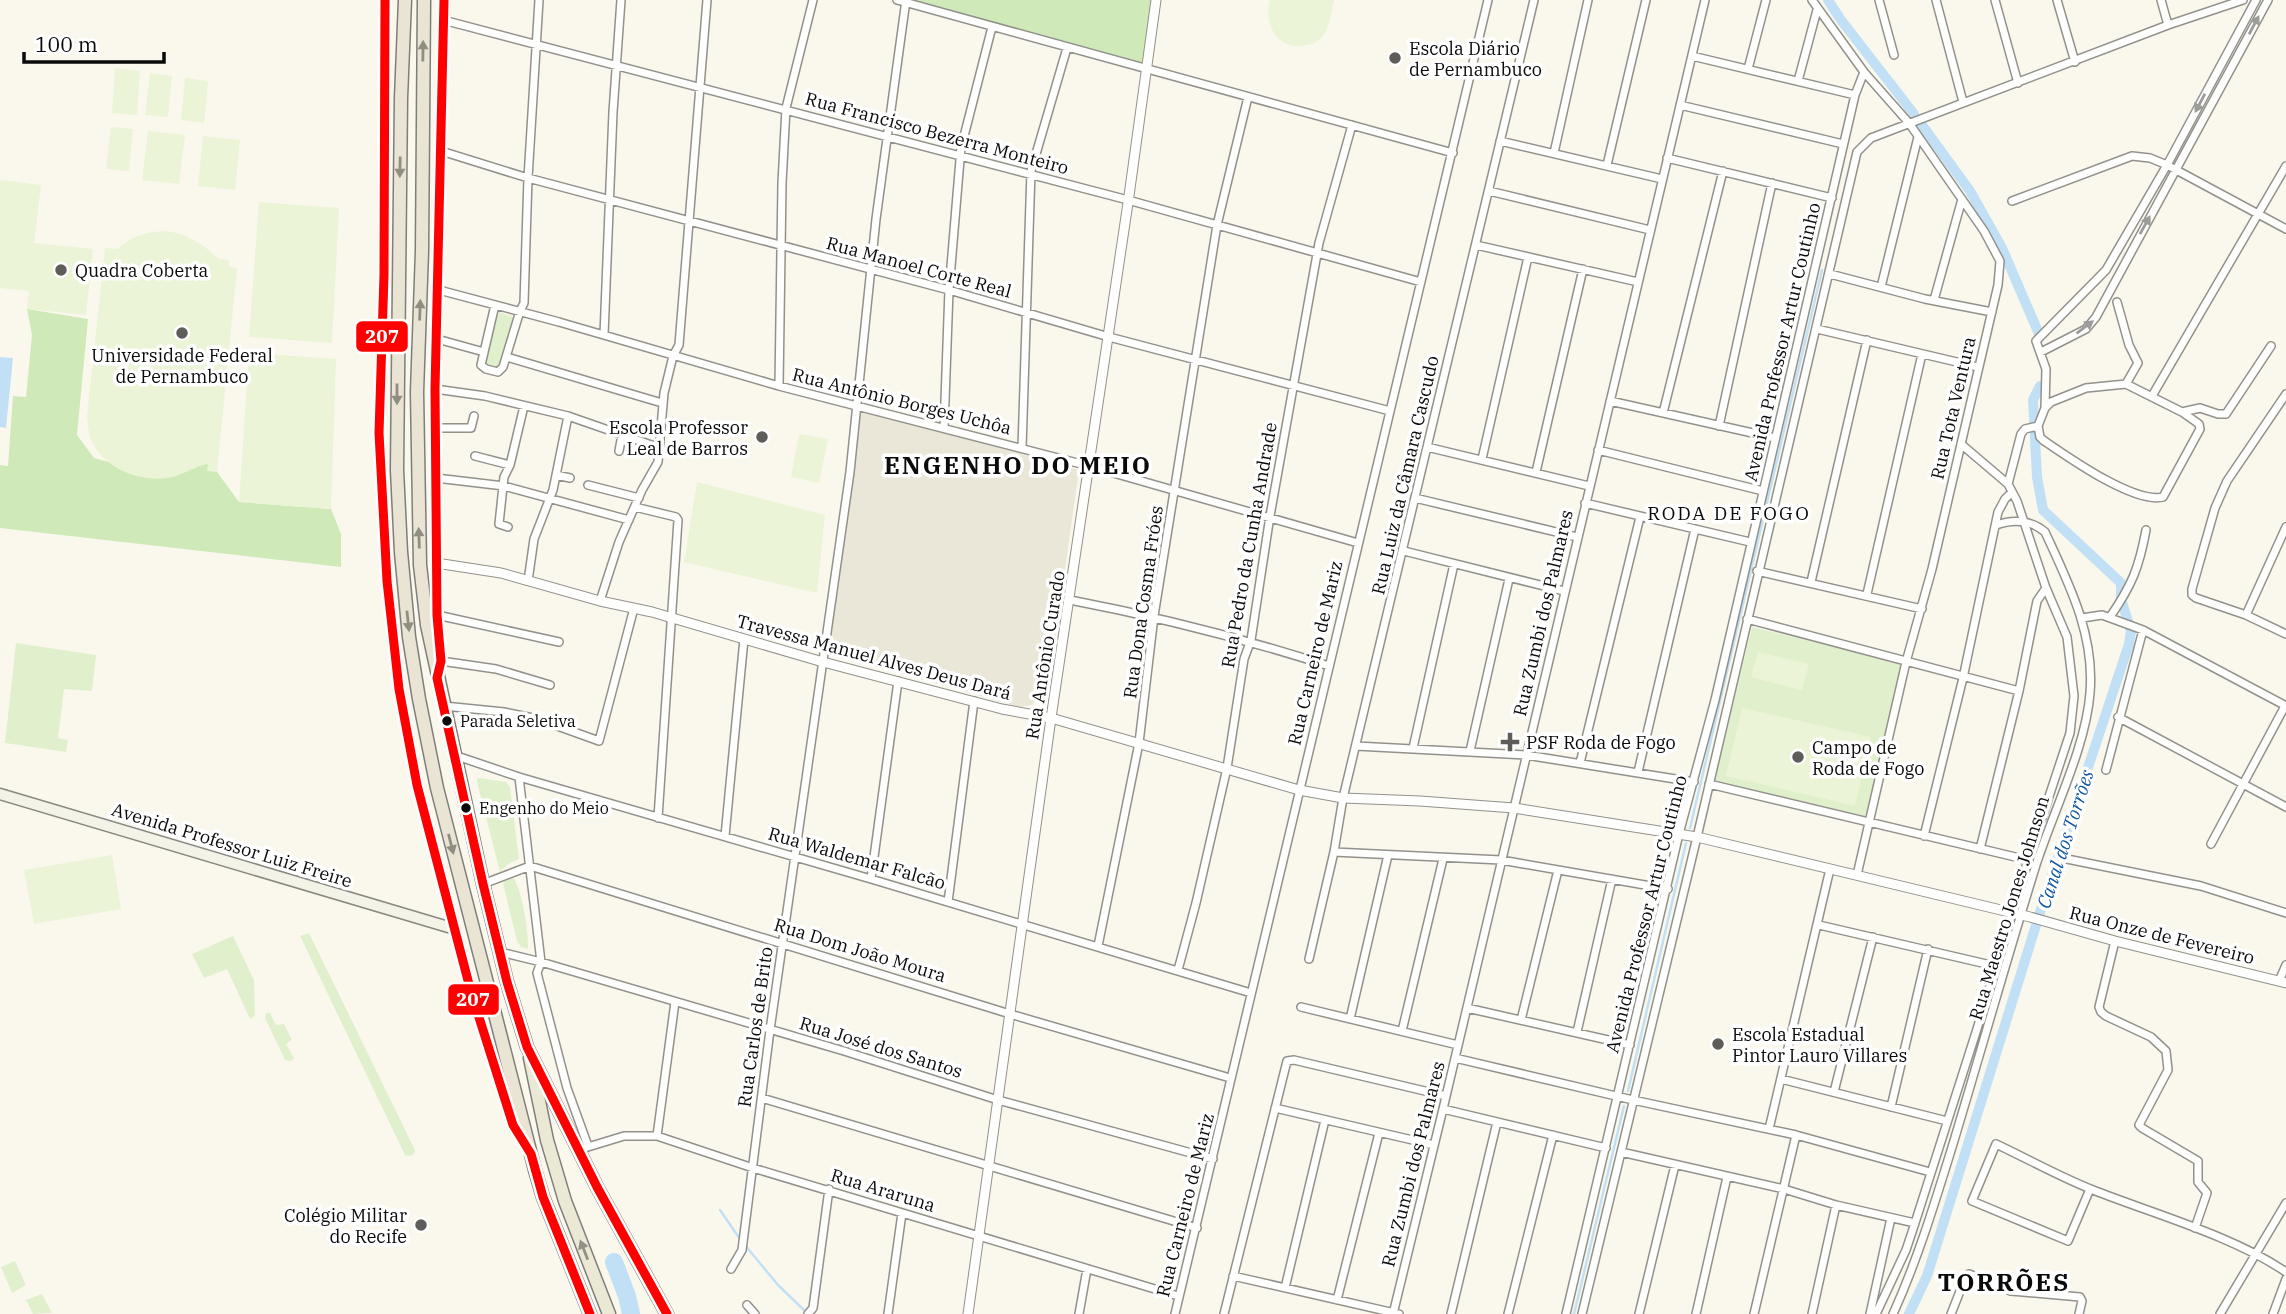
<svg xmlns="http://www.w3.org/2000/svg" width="2286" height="1314" viewBox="0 0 2286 1314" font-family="'IBM Plex Serif',serif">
  <rect width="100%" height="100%" fill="#faf8ed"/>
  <path fill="#e0f0cc" d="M499 312 513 317 499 369 485 366 483 363Z
    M1752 627 1904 664 1866 818 1714 782Z
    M16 643 96 655 92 691 64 689 58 738 68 740 66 752 5 743Z
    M480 778 506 782 510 787 519 859 508 864 500 872 477 782V779Z
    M512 876C522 887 529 933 528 949L521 947 517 941 503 884 507 877Z
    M309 933 415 1150 414 1154 410 1156 405 1155 300 936Z
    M233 936 254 980 255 1016 250 1019 227 969 204 978 192 954Z
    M266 1013H270L276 1025 284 1024 292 1040 286 1044 294 1058 291 1061 285 1060 265 1018Z
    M15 1261 26 1285 12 1293 1 1267Z
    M42 1294 52 1313 33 1314 26 1300Z"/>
  <path fill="#cfe9b9" d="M906 0H1156L1144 68Z
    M27 309 88 319 77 435 94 458 134 469 201 450 239 502 331 509 341 534V567L0 528V465L8 466 13 396 26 397 32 335Z"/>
  <path fill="#ebf4d6" d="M1270 0H1334C1331 11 1330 29 1322 37 1317 43 1309 45 1302 46 1275 48 1264 23 1270 0Z
    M115 68 140 71 137 115 112 113Z
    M150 73 172 76 168 117 145 115Z
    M185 78 208 81 204 123 181 120Z
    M111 127 133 129 129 171 106 169Z
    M148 131 185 135 179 184 142 180Z
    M203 136 240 140 235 190 198 186Z
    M0 180 41 185 34 243 93 249 86 315 27 309 29 291 0 288Z
    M259 202 339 208 332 343 249 337Z
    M167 231C190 235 202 244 219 259L229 260V267L237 268 217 472 207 471 208 464C195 466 182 476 167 478 137 482 102 467 90 438 88 431 88 423 87 416L105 248 117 249C134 235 145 232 167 231Z
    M249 353 336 359 331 509 239 502Z
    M799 434 828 439 819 483 791 477Z
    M697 482 825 515 817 593 684 562Z
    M1758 652 1809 664 1802 690 1751 677Z
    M1742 708 1871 737 1855 806 1726 776Z
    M112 855 121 909 34 924 24 870Z"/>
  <path fill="#eae7d8" d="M868 412 1079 470 1049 683 1032 705 1020 707 830 654 827 651 859 417 862 413Z"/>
  <path fill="#c2e0f5" d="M0 357 13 358 6 428 0 427Z"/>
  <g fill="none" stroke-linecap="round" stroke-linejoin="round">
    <path stroke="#c2e0f5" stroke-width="2.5" d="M1690 828 1822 270
      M1628 1091 1686 843
      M720 1210 740 1239
      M744 1244 778 1285 808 1314
      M1574 1314 1624 1106"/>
    <path stroke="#c2e0f5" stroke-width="10" d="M1828 0 1841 20 1914 114
      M1919 121 1970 191 2002 248 2039 334
      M1909 1314 1927 1276 2041 909 2129 644 2131 631 2121 599V583L2043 510 2037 477 2033 400 2040 386"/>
    <path stroke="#c2e0f5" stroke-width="18" d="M614 1262 627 1296 631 1314"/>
    <defs>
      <path id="minor" d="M897 0 1453 153
        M1812 0 1864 72 1909 123 1984 231 2000 261 1998 285 1932 569 1906 662 1857 875
        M1879 0 1894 55
        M1936 0 1963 102
        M1995 0 2018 83
        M2057 0 2075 62
        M2161 0 2168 25
        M443 20 1128 200 1421 282
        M1692 56 1855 95
        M1748 69 1766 0
        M1798 81 1817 10
        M1680 105 1843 144
        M1500 141 1662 179
        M441 151 528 178 949 290 1109 337 1390 411
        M1554 153 1588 0
        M1667 158 1832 198
        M1607 165 1646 0
        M1489 191 1650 230
        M2012 201 2132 156 2150 158 2167 165 2286 229
        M1476 245 1638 282
        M1830 274 1925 299 1992 312
        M1881 287 1918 137
        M439 290 559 322 779 386 1089 466 1358 543
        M1934 300 1962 199
        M2117 302 2129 345 2138 363 2126 384
        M495 305 481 365 486 369 498 372 503 367 520 311 524 303 528 178 539 0
        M1817 329 1978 367
        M604 335 613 112 621 0
        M437 339 484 352
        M2041 352 2086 329 2096 317 2268 0
        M507 357 662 403
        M779 386 782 183 786 108 813 0
        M435 389 485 396 568 416 660 448
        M2286 394 2227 481 2215 508 2192 589V595L2196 598 2246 615 2286 634
        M2152 396 2286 166
        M1610 401 1775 438
        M2045 408 2051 402 2086 388 2126 384 2182 412 2200 408 2218 414H2226L2271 346
        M1663 413 1723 171
        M1719 426 1772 183
        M2038 426 2045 408 2046 369 2036 341 2106 270 2167 165 2256 0
        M2038 426 2040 437 2043 440C2068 457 2134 504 2163 497L2200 429 2199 424 2182 412
        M435 428H471L474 416
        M944 428 949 290 961 148 992 27
        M1427 447 1589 486
        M1022 448 1031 171 1067 48
        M1598 450 1763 491
        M619 451 622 435
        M475 456 510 465
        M1482 459 1528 257
        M1536 472 1583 269
        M556 475 570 478
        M436 478 504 486 629 520
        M2008 484 2021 434 2025 429 2038 426
        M588 485 639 498
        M1415 498 1577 537
        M1585 503 1750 542
        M635 507 676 517 678 520 658 818
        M508 527 499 524 504 477 510 465 524 406
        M1404 551 1564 591
        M1757 571 1922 609
        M528 581 534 539 553 490 568 416
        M1811 582 1867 340
        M1867 594 1922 354
        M1070 600C1159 617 1242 638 1329 666
        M600 601 619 542 642 490 658 462 664 393 673 356 679 345 707 0
        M437 615 559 642
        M2246 615 2286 527
        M2110 617C2132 585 2139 568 2146 530
        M2082 618 2102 615 2143 630 2286 706
        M1747 619 2019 691
        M441 661 496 669 550 685
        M444 706 504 712 538 719 599 741 634 608
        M2118 717 2286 807
        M1356 746 1526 755 1694 782
        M1413 748 1454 564
        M1470 751 1509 579
        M454 755 519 777 871 879 1251 993
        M1580 763 1640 517
        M2106 770 2143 630
        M1638 772 1695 529
        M519 777 541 962 537 973 567 1088 588 1146
        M1709 784 2028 860
        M725 836 744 639
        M1924 836 1963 678 1998 512 2005 499 2012 492
        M2211 844 2285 706
        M1980 849 2019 691 2037 601 2046 588
        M1334 852 1501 860 1668 889
        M2062 858 2201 886 2286 913
        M871 879 898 681
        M483 884 530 866 1010 1014 1230 1078
        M948 902 974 701
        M1819 925 1995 966
        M2115 941 2099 1007 2101 1012 2106 1016 2151 1037 2166 1051 2168 1070 2139 1125 2142 1128 2198 1161V1182L2207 1193 2195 1228
        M1098 946 1139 743 1154 616 1217 225 1248 97
        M500 952 541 962 844 1051 998 1100 1213 1159
        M1309 959 1334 852 1343 798 1534 0
        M1178 970 1196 903 1227 768 1244 659 1251 640 1270 516 1319 243 1352 125
        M2279 981 2286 965
        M1301 1007 1458 1045
        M1467 1008 1630 1045
        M1350 1019 1388 855
        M1521 1020 1558 870
        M1402 1031 1443 859
        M1577 1032 1612 879
        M1455 1058 1633 1100 1796 1135 1930 1172
        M1781 1079 1947 1121
        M1834 1092 1873 937
        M762 1098 1197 1228
        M1891 1107 1928 949
        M1275 1108 1434 1145
        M1443 1109 1606 1148
        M1769 1129 1830 869
        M657 1136 675 1002
        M578 1150 624 1136H657L753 1168 1178 1296
        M1621 1152 1784 1189 1836 1205 1915 1223
        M2090 1189 2068 1241 1972 1201 1996 1144C2028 1159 2060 1177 2093 1190 2154 1214 2233 1236 2286 1272
        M731 1269 742 1250 770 1030 850 472 876 219 906 0
        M1233 1276 1399 1314
        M1285 1288 1325 1120
        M1337 1300 1379 1133
        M747 1305 755 1314
        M808 1314 813 1308 829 1189
        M888 1314 902 1213
        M1079 1314 1087 1269
        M1175 1314 1488 0
        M1224 1314 1287 1061 1294 1060 1446 1096
        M1393 1314 1443 1109 1705 0
        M1451 1314 1497 1122
        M1508 1314 1553 1135
        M1566 1314 1679 834 1715 700 1855 95 1864 72
        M1582 1314 1697 837 1857 152 1871 138 2168 25 2243 0
        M1639 1314 1675 1165
        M1696 1314 1727 1177
        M1754 1314 1796 1135
        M1812 1314 1836 1205
        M1870 1314 1891 1218
        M1876 1314 1906 1250 1915 1223 1977 1029 2028 860 2070 733 2074 696 2067 637 2046 588 2017 501 2008 484 1961 444
        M1893 1314C1918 1259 1935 1202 1953 1144 1981 1051 2007 958 2036 865 2053 812 2086 747 2090 693 2095 635 2069 584 2045 532 2031 520 2013 519 1996 525
        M1951 1314 1966 1276 1969 1274 2011 1291 2080 1297 2082 1301 2079 1314
        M2220 1314 2286 1203
        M2273 1314 2286 1279"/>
      <path id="tertiary" d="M436 563 501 573 600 601 652 612 823 662 1002 709 1051 718 1299 790 1343 798 1420 801 1514 808 1697 837 2030 917 2115 941 2286 983
        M968 1314 1051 718 1128 203 1156 0"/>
      <path id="secondary" d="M385 0 384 275 379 433 387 581 399 689 417 785 471 992 513 1125 526 1146
        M438 675 441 661 437 615 435 389 444 0
        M0 794 455 929"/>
      <path id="primary" d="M530 1058 547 1140 565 1201 609 1314"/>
      <path id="trunk" d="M405 0 401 98 397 470 401 552 409 637 419 699 437 788 535 1170 543 1197 590 1314
        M424 0 422 251 417 392 420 565 427 625 483 884 507 982 527 1047 597 1187 667 1314"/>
    </defs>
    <use href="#minor" stroke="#92918c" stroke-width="10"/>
    <use href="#tertiary" stroke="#92918c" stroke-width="11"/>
    <use href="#secondary" stroke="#898883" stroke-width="13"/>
    <use href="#primary" stroke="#7f7e7a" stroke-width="15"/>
    <use href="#trunk" stroke="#7f7e7a" stroke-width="15"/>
    <use href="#minor" stroke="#fefefc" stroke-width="7"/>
    <use href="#tertiary" stroke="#fefefc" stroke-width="9"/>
    <use href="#secondary" stroke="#f4f3e7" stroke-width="10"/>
    <use href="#primary" stroke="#ece8d6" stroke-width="12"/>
    <use href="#trunk" stroke="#eae4d4" stroke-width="12"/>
    <defs>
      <path id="bus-1" d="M385 0 384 275 379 433 387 581 399 689 417 785 471 992 513 1125 531 1154 543 1197 590 1314
        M444 0 435 389 437 615 441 661 437 678 483 884 507 982 527 1047 597 1187 667 1314"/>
    </defs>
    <use href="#bus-1" stroke="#fff" stroke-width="14"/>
    <use href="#bus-1" stroke="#f00" stroke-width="9"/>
  </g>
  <defs><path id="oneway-solid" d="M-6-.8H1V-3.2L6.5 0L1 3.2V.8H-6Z" transform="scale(1.75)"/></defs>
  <g fill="#9c9c9b">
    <use href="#oneway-solid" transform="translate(2254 25) rotate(-62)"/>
    <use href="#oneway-solid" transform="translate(2200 103) rotate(118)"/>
    <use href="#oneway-solid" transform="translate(2145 225) rotate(-61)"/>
    <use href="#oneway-solid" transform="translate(2085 327) rotate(-37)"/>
  </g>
  <g fill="#908d83">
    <use href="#oneway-solid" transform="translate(423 51) rotate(-89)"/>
    <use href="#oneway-solid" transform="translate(400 167) rotate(91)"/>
    <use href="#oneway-solid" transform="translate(420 310) rotate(-88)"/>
    <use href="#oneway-solid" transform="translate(397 394) rotate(90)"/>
    <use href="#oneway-solid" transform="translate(419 538) rotate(-92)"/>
    <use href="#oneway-solid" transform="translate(408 621) rotate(84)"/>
    <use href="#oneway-solid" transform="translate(451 844) rotate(76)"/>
  </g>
  <use fill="#928f84" href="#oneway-solid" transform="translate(584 1250) rotate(-111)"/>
  <g fill="#5e5d59" stroke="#fff" stroke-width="2.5">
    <circle cx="1395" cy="58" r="7"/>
    <circle cx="61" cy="270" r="7"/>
    <circle cx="182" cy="333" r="7"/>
    <circle cx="762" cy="437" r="7"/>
    <path d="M1506.5 731.5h7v7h7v7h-7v7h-7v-7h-7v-7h7z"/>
    <circle cx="1798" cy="757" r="7"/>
    <circle cx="1718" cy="1044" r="7"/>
    <circle cx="421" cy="1225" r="7"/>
  </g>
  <g fill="#0a0a0a" stroke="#fff" stroke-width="2.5">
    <circle cx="447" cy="721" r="6"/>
    <circle cx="466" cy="808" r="6"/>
  </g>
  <g text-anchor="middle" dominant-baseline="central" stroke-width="7" stroke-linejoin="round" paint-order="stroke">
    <g font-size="16" fill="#0a0a0a" stroke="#fff" text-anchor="start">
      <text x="460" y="721">Parada Seletiva</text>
      <text x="479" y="808">Engenho do Meio</text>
    </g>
    <g font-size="18" fill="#0a0a0a" stroke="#fff" text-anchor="start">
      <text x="1409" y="48">Escola Diário<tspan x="1409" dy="21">de Pernambuco</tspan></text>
      <text x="75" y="270">Quadra Coberta</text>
      <text x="182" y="355" text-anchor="middle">Universidade Federal<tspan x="182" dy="21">de Pernambuco</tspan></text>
      <text x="748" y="427" text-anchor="end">Escola Professor<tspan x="748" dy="21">Leal de Barros</tspan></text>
      <text x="1526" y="742">PSF Roda de Fogo</text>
      <text x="1812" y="747">Campo de<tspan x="1812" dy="21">Roda de Fogo</tspan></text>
      <text x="1732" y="1034">Escola Estadual<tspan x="1732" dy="21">Pintor Lauro Villares</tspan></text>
      <text x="407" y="1215" text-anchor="end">Colégio Militar<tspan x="407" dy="21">do Recife</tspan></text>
    </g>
    <g font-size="18" fill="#0a0a0a" stroke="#fff">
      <text transform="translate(937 133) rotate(15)">Rua Francisco Bezerra Monteiro</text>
      <text transform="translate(919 267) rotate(15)">Rua Manoel Corte Real</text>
      <text transform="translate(1782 342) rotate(-77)">Avenida Professor Artur Coutinho</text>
      <text transform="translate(902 401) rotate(14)">Rua Antônio Borges Uchôa</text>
      <text transform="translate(1953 408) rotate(-77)">Rua Tota Ventura</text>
      <text transform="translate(1405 475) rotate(-77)">Rua Luiz da Câmara Cascudo</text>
      <text transform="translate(1249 545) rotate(-80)">Rua Pedro da Cunha Andrade</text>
      <text transform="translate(1143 602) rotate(-82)">Rua Dona Cosma Fróes</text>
      <text transform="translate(1543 613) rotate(-77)">Rua Zumbi dos Palmares</text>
      <text transform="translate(1315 653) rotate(-77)">Rua Carneiro de Mariz</text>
      <text transform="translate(1045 655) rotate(-81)">Rua Antônio Curado</text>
      <text transform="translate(874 657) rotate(15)">Travessa Manuel Alves Deus Dará</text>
      <text transform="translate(232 845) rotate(17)">Avenida Professor Luiz Freire</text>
      <text transform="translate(857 858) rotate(16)">Rua Waldemar Falcão</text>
      <text transform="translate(2009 908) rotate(-73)">Rua Maestro Jones Johnson</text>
      <text transform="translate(1646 914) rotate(-76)">Avenida Professor Artur Coutinho</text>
      <text transform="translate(2162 935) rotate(14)">Rua Onze de Fevereiro</text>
      <text transform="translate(860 950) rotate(17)">Rua Dom João Moura</text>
      <text transform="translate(755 1027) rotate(-82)">Rua Carlos de Brito</text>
      <text transform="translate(881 1047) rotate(17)">Rua José dos Santos</text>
      <text transform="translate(1413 1164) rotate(-76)">Rua Zumbi dos Palmares</text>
      <text transform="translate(883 1190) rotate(17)">Rua Araruna</text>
      <text transform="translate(1185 1205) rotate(-76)">Rua Carneiro de Mariz</text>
    </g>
    <g font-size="19" letter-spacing="2" fill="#0a0a0a" stroke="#fff">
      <text x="1729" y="513">RODA DE FOGO</text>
    </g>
    <g font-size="19" font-style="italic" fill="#1057a0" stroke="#fff">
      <text transform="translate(2065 839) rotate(-72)">Canal dos Torrões</text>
    </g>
    <g font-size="24" font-weight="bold" letter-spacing="2" fill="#0a0a0a" stroke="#fff">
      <text x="1018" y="465">ENGENHO DO MEIO</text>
      <text x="2004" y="1282">TORRÕES</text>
    </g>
  </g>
  <g stroke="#fff" stroke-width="2.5">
    <rect x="355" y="320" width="54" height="33" rx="7" fill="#f00"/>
    <rect x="447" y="983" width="53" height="33" rx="7" fill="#f00"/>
  </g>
  <g font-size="19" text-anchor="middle" font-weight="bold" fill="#fff">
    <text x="382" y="343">207</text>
    <text x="473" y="1006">207</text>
  </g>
  <path d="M24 52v10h140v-10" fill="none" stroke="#0a0a0a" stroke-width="3.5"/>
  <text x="35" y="52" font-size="21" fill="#0a0a0a" stroke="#ffffff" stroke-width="5" paint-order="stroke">100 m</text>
</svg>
